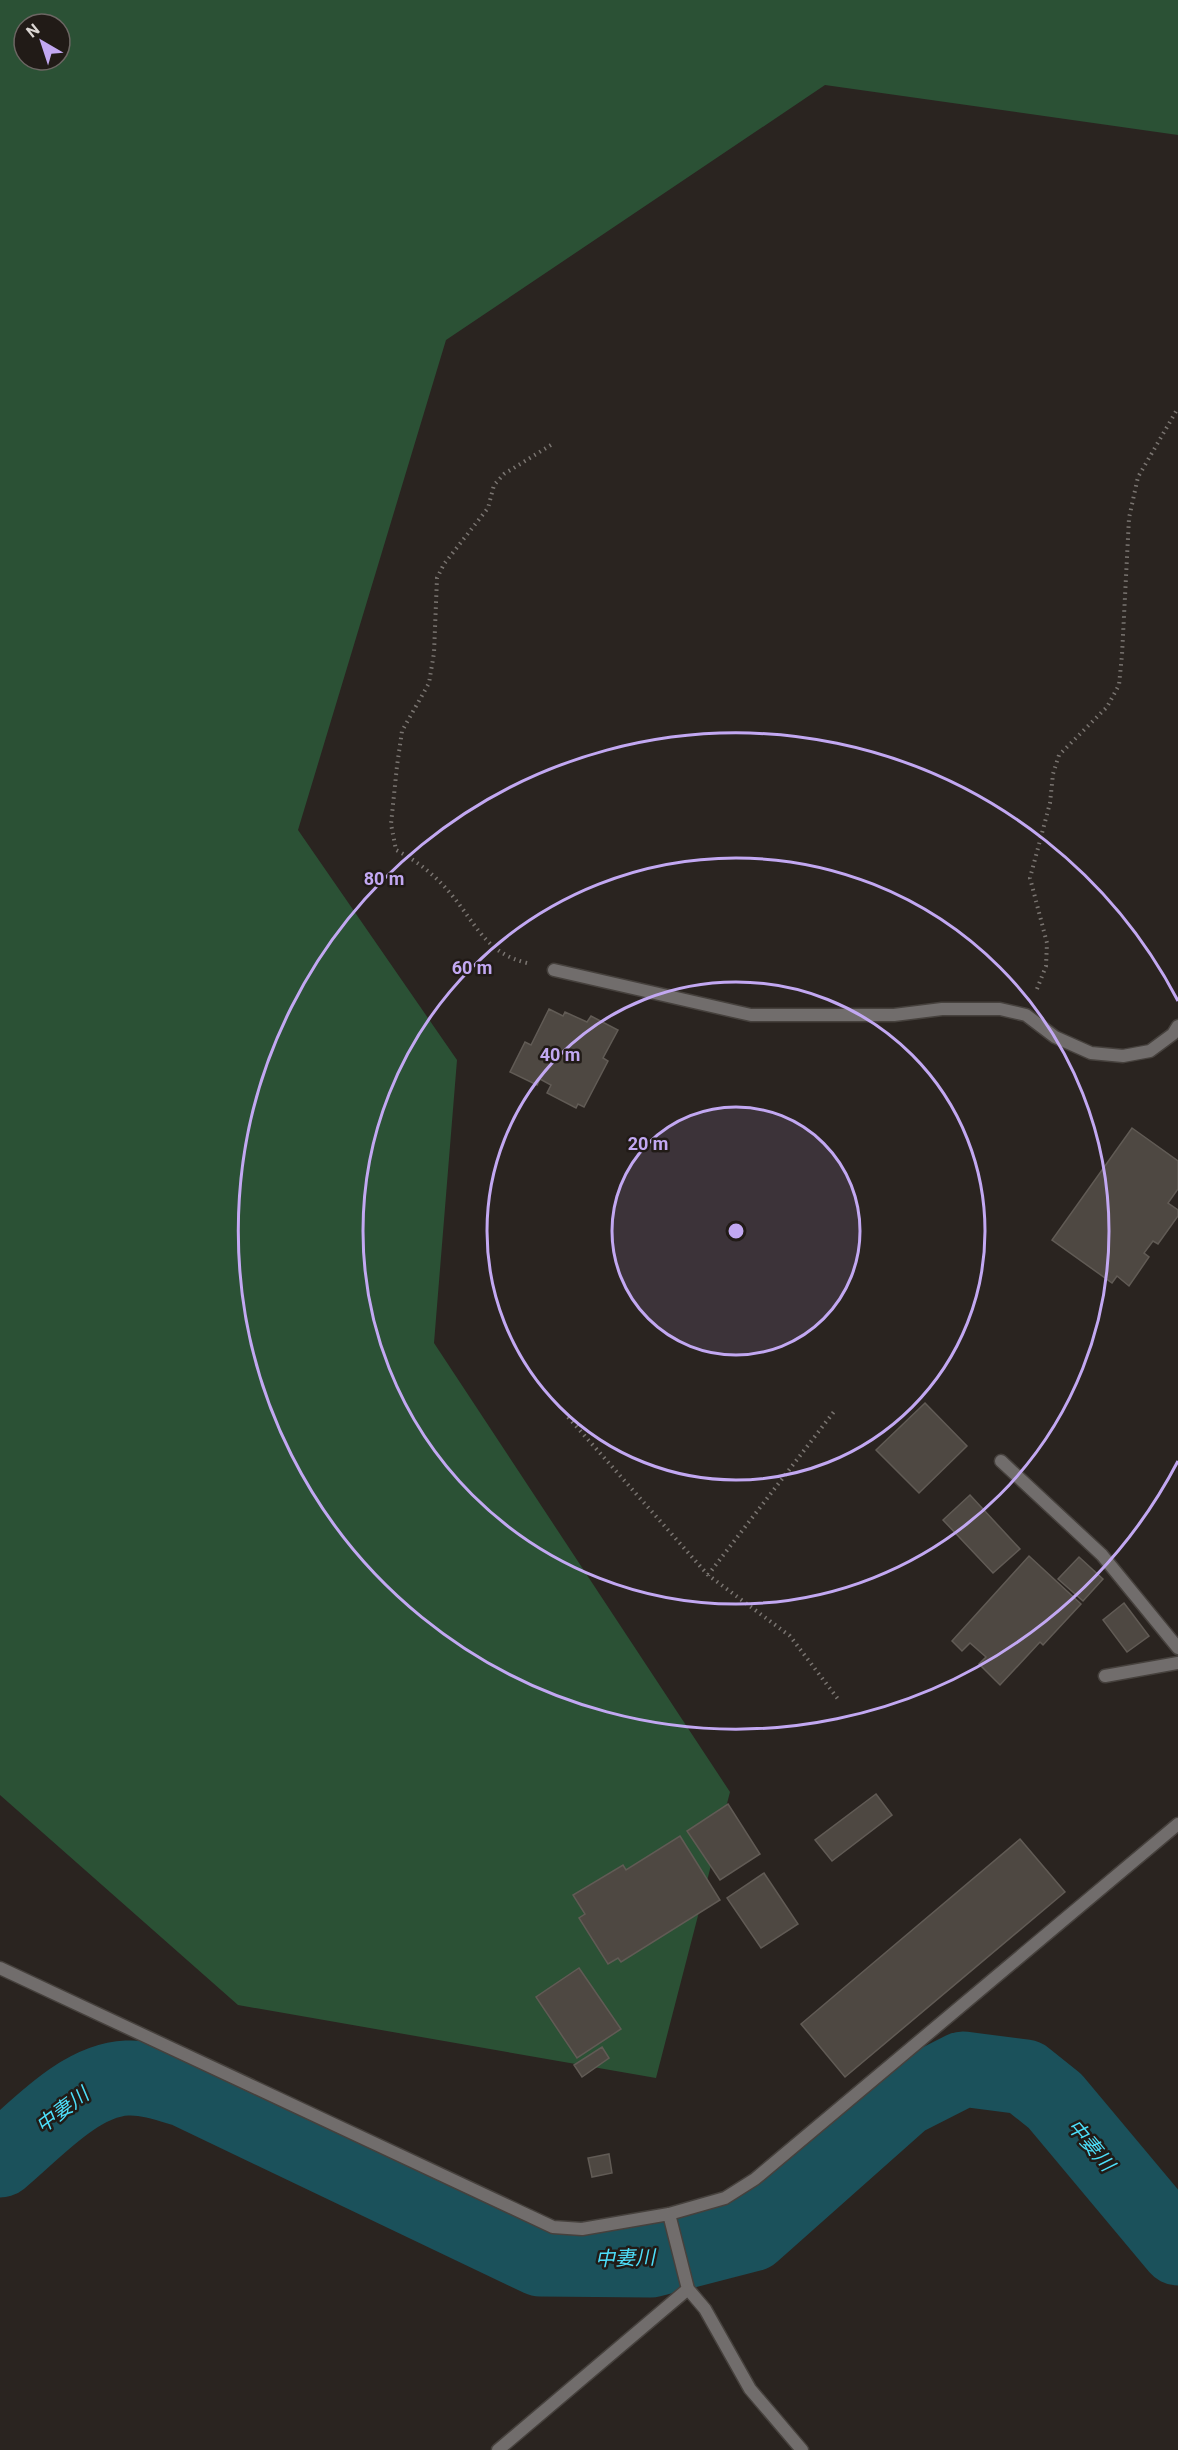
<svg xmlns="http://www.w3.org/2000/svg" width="1178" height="2450" viewBox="0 0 1178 2450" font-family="Roboto,'Noto Sans JP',sans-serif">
  <rect width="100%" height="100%" fill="#2a2420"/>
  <path fill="#2b5135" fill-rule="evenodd" d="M0 0H1178V135L825 85 446 340 298 830 457 1060 434 1343 730 1792 656 2078 238 2005 0 1795ZM24 24H60V60H24Z"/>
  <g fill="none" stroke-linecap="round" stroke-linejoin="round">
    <path stroke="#1b515b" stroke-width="75" d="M0 2160C35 2131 79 2080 127 2078 147 2077 167 2084 186 2090L540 2259 651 2260 752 2234 904 2099 963 2069 1025 2077 1055 2101 1178 2248"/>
  </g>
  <path fill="#4e4842" stroke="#615b55" stroke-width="1.5" d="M549 1009 563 1016 565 1012 587 1022 591 1016 618 1030 603 1058 608 1061 584 1107 578 1104 576 1108 547 1093 551 1085 540 1079 537 1085 510 1072 525 1042 531 1045Z
    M1132 1128 1178 1161V1189L1168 1203 1178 1210V1216L1158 1244 1153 1241 1144 1253 1149 1257 1129 1286 1117 1276 1112 1283 1052 1240Z
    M925 1403 967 1446 919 1493 876 1450Z
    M970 1495 1020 1549 993 1573 943 1520Z
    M1029 1556 1081 1604 1043 1645 1040 1642 1000 1685 979 1664 986 1657 970 1643 962 1651 952 1641Z
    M1079 1557 1103 1579 1083 1601 1058 1579Z
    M1124 1603 1149 1636 1127 1652 1103 1620Z
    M876 1794 892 1815 832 1861 815 1840Z
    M728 1804 760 1854 720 1880 687 1831Z
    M680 1836 720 1900 621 1962 618 1958 608 1964 579 1918 585 1914 573 1895 623 1865 626 1870Z
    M1020 1839 1065 1892 845 2077 801 2024Z
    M764 1873 798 1924 761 1948 727 1898Z
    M579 1968 621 2029 577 2058 536 1997Z
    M602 2047 609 2058 582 2077 574 2065Z
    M609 2154 612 2173 592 2177 588 2158Z"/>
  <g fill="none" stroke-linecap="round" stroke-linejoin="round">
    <defs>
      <path id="street" d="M554 970 751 1015H894L942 1009H1000L1026 1015 1055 1037 1091 1053 1123 1056 1150 1051 1173 1034 1178 1026
        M1001 1461 1102 1555 1178 1648
        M1105 1676 1178 1663
        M0 1968 553 2227 582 2229 669 2214 725 2198 755 2179 1178 1824
        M669 2214 688 2289 705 2309 750 2389 802 2450
        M498 2450 688 2289"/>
    </defs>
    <use href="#street" stroke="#46413d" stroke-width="15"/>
    <path stroke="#7a7571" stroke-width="4" stroke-dasharray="1.5 4.5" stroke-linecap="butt" d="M527 963C485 953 476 923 450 893 435 875 417 861 396 850L391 824 397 766 402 731 429 683 434 653 437 578 444 564 488 508 494 485 504 474 551 445
      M1037 989 1046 966 1047 943 1030 878 1050 803 1053 774 1059 755 1107 707 1119 685 1122 655 1129 518 1138 477 1178 408
      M568 1417 708 1575 790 1636 838 1699
      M708 1575 836 1409"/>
    <use href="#street" stroke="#716d6c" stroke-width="12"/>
  </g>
  <circle cx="736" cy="1231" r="124" fill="#c2a8f2" fill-opacity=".12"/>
  <g fill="none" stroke="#c2a8f2" stroke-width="3">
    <circle cx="736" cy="1231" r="124"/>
    <circle cx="736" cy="1231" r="249"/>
    <circle cx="736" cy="1231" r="373"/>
    <path d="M1178 1461A498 498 0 1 1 1178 1001"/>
  </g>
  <g text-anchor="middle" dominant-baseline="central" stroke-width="5" stroke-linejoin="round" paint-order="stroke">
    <g font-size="20" font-style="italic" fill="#4ddef9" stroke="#211b17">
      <text transform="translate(62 2110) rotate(-37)">中妻川</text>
      <text transform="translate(1091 2145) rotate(50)">中妻川</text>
      <text transform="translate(625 2258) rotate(-2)">中妻川</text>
    </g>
  </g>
  <circle cx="736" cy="1231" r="9" fill="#c2a8f2" stroke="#211b17" stroke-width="3"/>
  <g font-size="18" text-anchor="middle" font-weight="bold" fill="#c2a8f2" stroke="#211b17" stroke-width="5" stroke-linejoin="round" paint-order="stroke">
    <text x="384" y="885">80 m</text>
    <text x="472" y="974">60 m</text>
    <text x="560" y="1061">40 m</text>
    <text x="648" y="1150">20 m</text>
  </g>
  <g transform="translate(42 42) rotate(321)"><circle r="28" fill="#211b17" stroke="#6c6663" stroke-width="1.5"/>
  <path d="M0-4.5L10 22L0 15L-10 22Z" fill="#c2a8f2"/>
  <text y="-9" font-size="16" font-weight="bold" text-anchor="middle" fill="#dcd7d4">N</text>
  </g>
</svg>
